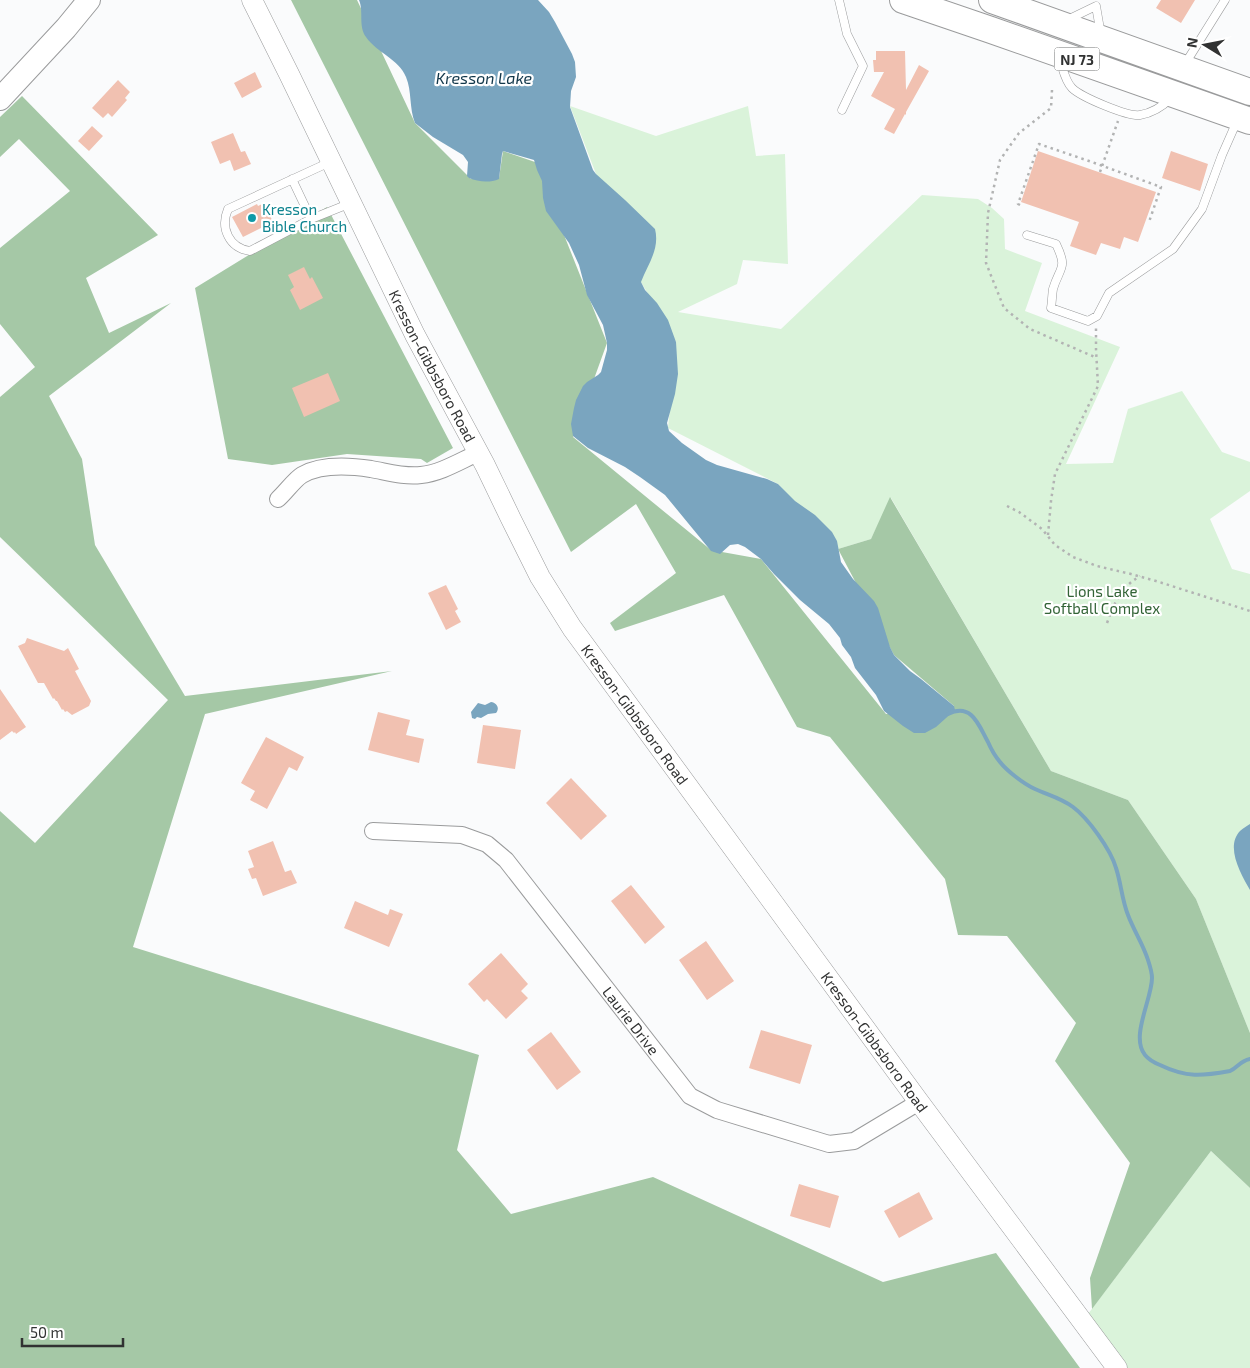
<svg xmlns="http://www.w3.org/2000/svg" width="1250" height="1368" viewBox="0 0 1250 1368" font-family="'Exo 2',sans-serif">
  <rect width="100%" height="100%" fill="#fafbfc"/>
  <path fill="#daf3da" d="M570 106 656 136 748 106 756 156 785 154 788 264 743 260 737 284 678 312 781 329 922 195 978 199 992 208 1004 219 1005 249 1042 263 1025 311 1120 347 1066 464 1113 463 1128 409 1182 391 1222 452 1250 462V491L1210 519 1232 569 1250 574V1033L1196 899 1128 800 1051 771 891 498 871 539 838 549 778 484 668 428 676 342 641 282 596 174Z
    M1211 1151 1250 1188V1368H1117L1082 1322Z"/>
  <path fill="#a5c8a6" d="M291 0H357L415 123 471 179 499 178 503 151 535 162 607 343 573 437 711 550 761 559 886 714 954 706 894 655 838 549 871 539 890 497 1051 771 1128 800 1196 899 1250 1033V1188L1211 1151 1092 1309 1090 1278 1130 1163 1055 1061 1076 1023 1007 936 958 935 945 879 830 737 797 727 724 595 615 631 610 623 676 573 636 504 571 552Z
    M22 96 158 235 86 278 109 333 171 303 49 396 82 459 95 545 185 696 392 671 205 714 133 947 479 1055 457 1150 511 1214 653 1177 883 1282 996 1253 1080 1368H0V811L35 843 168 700 0 537V397L35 367 0 324V248L70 191 19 139 0 157V117Z
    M327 207 453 448 427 463 421 459 347 454 272 465 228 459 195 288Z"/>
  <path fill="#7aa5bf" d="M359 0H538L549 12 555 22 572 54 575 62 576 77 571 91 570 107 593 170 596 174 625 200 655 229C660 249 648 264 641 282L645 290 657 303 668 320 676 342 678 374 675 394 667 423 669 431 682 443 706 460 717 465 767 479 778 484 795 501 815 515 832 532 837 541 841 562 853 579 874 601 878 608 890 647 894 655 910 671 921 679 954 706 955 710 936 727 925 733H914L903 726 884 711 876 695 855 668 851 657 842 645 840 638 829 624 800 600 774 574 761 559 745 547 738 544 730 545 720 554 711 551 665 495 640 477 625 467 588 448 573 436 571 424 574 408 576 400 583 386 587 382 598 375 601 372 607 350V343L603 325 587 295 579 265 569 243 546 211 543 198 542 181 537 170 534 160 503 151 502 154 499 179C490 183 478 182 469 178L467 176 468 162 463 155 433 137 415 123C409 108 412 91 406 77 399 59 377 53 366 37 358 26 364 12 359 0Z
    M491 702C497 703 500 708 496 713L488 714 481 718 477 717 475 719 472 718 471 712 478 703 485 705Z
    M1250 824V890C1241 874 1225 847 1240 831 1243 828 1247 826 1250 824Z"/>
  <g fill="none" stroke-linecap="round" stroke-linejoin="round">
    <path stroke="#7aa5bf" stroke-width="4" d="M948 714C972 702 979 726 988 742 991 749 995 756 1000 762 1007 771 1024 784 1035 789 1048 795 1061 798 1073 807 1088 818 1111 850 1116 868 1121 883 1122 900 1128 915 1134 931 1143 944 1148 960 1150 966 1152 972 1152 978 1152 999 1130 1037 1145 1055 1149 1060 1155 1063 1160 1065 1187 1078 1202 1076 1230 1071 1238 1067 1240 1061 1250 1059"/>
  </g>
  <path fill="#f1c1b1" d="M1161 0H1195L1181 23 1156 8Z
    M876 51H905L906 90 919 65 929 71 906 112V115L905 114 894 134 884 129 895 109 871 96 884 72H874L873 60H876Z
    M255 72 262 87 242 98 234 83Z
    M118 80 130 92 125 98 127 100 112 117 108 113 103 118 92 108Z
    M92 126 103 136 89 151 78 141Z
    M233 133 241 152 245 151 251 164 234 171 230 160 220 164 211 142Z
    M1038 151 1156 192 1138 242 1124 237 1120 249 1101 243 1096 255 1070 246 1079 222 1021 202Z
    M1171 151 1208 164 1200 191 1162 178Z
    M264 203 272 220 266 223 267 225 243 237 232 217 257 204 258 206Z
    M304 267 310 279 312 277 323 298 300 310 290 290 294 287 288 275Z
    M328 373 340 401 304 417 292 388Z
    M446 585 458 609 455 611 461 622 446 630 428 593Z
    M27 638 64 651 68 648 79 669 75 671 91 701 89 706 72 715 67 711 65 712 63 709 62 710 57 701H56L54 698 53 699 44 683H38L18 646 25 643Z
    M0 689 26 727 16 734 15 732 14 733 12 731 0 740Z
    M378 712 410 720 406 735 424 739 419 763 368 750Z
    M483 725 521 730 515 769 477 763Z
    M266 737 304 757 297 771 289 767 267 809 250 800 255 791 241 783Z
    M571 778 607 816 581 840 546 803Z
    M273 841 285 872 291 870 297 883 263 896 256 878 252 879 248 869 254 867 248 851Z
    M631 885 665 927 645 944 611 901Z
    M355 901 388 915 390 909 403 914 389 947 344 928Z
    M706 941 734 981 707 1000 679 960Z
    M501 953 528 984 521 991 528 998 506 1019 487 999 484 1002 468 984Z
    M761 1030 812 1045 800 1084 749 1068Z
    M551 1032 581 1072 557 1090 527 1050Z
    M799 1184 839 1196 830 1228 790 1216Z
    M919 1192 933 1219 899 1238 884 1211Z"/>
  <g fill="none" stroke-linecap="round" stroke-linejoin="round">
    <defs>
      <path id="service" d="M839 0 847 34 863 66 842 110
        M1067 20 1096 6 1101 35
        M1060 60C1063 69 1065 81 1072 88 1081 97 1128 117 1140 115 1152 113 1163 106 1171 98
        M1185 64 1225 0
        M330 162 228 209C220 228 229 248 250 251L311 219 351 203
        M292 179 311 219
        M1027 235 1056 244C1068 269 1060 266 1053 289 1052 295 1052 302 1051 308L1088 321 1097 316 1109 293 1173 249 1202 209 1222 155 1237 121"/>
      <g id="minor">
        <path d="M278 499C285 493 295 479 302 475 321 464 351 466 371 469 388 472 404 477 421 475 441 473 460 461 478 453"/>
        <path id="s1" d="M373 831 462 835 487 844 506 860 690 1096 717 1110 829 1144 854 1141 919 1102"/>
      </g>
      <g id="tertiary">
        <path id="s2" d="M252 0 289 74 415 335 485 465 511 519 540 577 572 628 919 1102 1117 1368"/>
      </g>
      <path id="secondary" d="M0 99 66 28 89 0"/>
      <path id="trunk" d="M903 0 991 30 1250 121
        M992 0 1250 92"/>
    </defs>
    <use href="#service" stroke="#9a9b9c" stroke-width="9"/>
    <use href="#minor" stroke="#9a9b9c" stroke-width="18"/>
    <use href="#tertiary" stroke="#9a9b9c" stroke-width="21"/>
    <use href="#secondary" stroke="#9a9b9c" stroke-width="24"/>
    <use href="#trunk" stroke="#9a9b9c" stroke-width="28"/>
    <path stroke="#b2b3b3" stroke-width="2.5" stroke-dasharray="2.5 4" stroke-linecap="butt" d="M1052 90 1051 108 1019 133 1000 160 988 213 986 263 1004 308 1030 329 1097 358
      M1100 172 1118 121
      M1020 205 1018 204 1039 144 1089 161 1161 187 1149 222
      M1007 506 1019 512 1042 529 1055 545 1073 557 1097 566 1131 574 1156 581 1250 611
      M1048 535 1051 501 1055 474 1098 386 1096 349V328
      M1107 623C1115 602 1119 589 1140 576"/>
    <use href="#service" stroke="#fff" stroke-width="8"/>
    <use href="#minor" stroke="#fff" stroke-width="16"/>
    <use href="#tertiary" stroke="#fff" stroke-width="20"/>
    <use href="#secondary" stroke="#fff" stroke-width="22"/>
    <use href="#trunk" stroke="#fff" stroke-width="26"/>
  </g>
  <circle fill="#0f9aa8" stroke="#fff" stroke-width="2" cx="252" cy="218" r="5"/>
  <g text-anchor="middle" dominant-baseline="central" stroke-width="4.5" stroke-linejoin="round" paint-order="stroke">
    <rect fill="#fff" stroke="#6f7070" stroke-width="1" x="1054.5" y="47.5" width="45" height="23" rx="4"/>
    <g font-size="14" font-weight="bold" fill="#313232">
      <text x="1077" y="59">NJ 73</text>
    </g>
    <g font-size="15" fill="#0d838f" stroke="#fff" text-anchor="start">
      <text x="262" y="209">Kresson<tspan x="262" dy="17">Bible Church</tspan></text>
    </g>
    <g font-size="15" fill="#313232" stroke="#fff">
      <text stroke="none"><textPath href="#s2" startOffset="408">Kresson-Gibbsboro Road</textPath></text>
      <text stroke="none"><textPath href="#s2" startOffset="812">Kresson-Gibbsboro Road</textPath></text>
      <text stroke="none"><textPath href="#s1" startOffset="344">Laurie Drive</textPath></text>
      <text stroke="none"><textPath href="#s2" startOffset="1218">Kresson-Gibbsboro Road</textPath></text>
    </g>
    <g font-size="15" fill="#326336" stroke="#fff">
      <text x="1102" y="591">Lions Lake<tspan x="1102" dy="17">Softball Complex</tspan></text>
    </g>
    <g font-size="16" font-style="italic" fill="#13384b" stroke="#fff">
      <text x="484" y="77">Kresson Lake</text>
    </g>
  </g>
  <g transform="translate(1205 45) rotate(280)" stroke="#ffffff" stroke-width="4" paint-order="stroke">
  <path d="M0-4L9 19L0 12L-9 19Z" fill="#313232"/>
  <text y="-8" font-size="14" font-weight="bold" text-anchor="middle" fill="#313232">N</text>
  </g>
  <path d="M22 1338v8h101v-8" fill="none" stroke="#313232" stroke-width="2.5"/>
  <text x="30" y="1338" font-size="15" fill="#313232" stroke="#ffffff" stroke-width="4" paint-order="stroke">50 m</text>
</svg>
